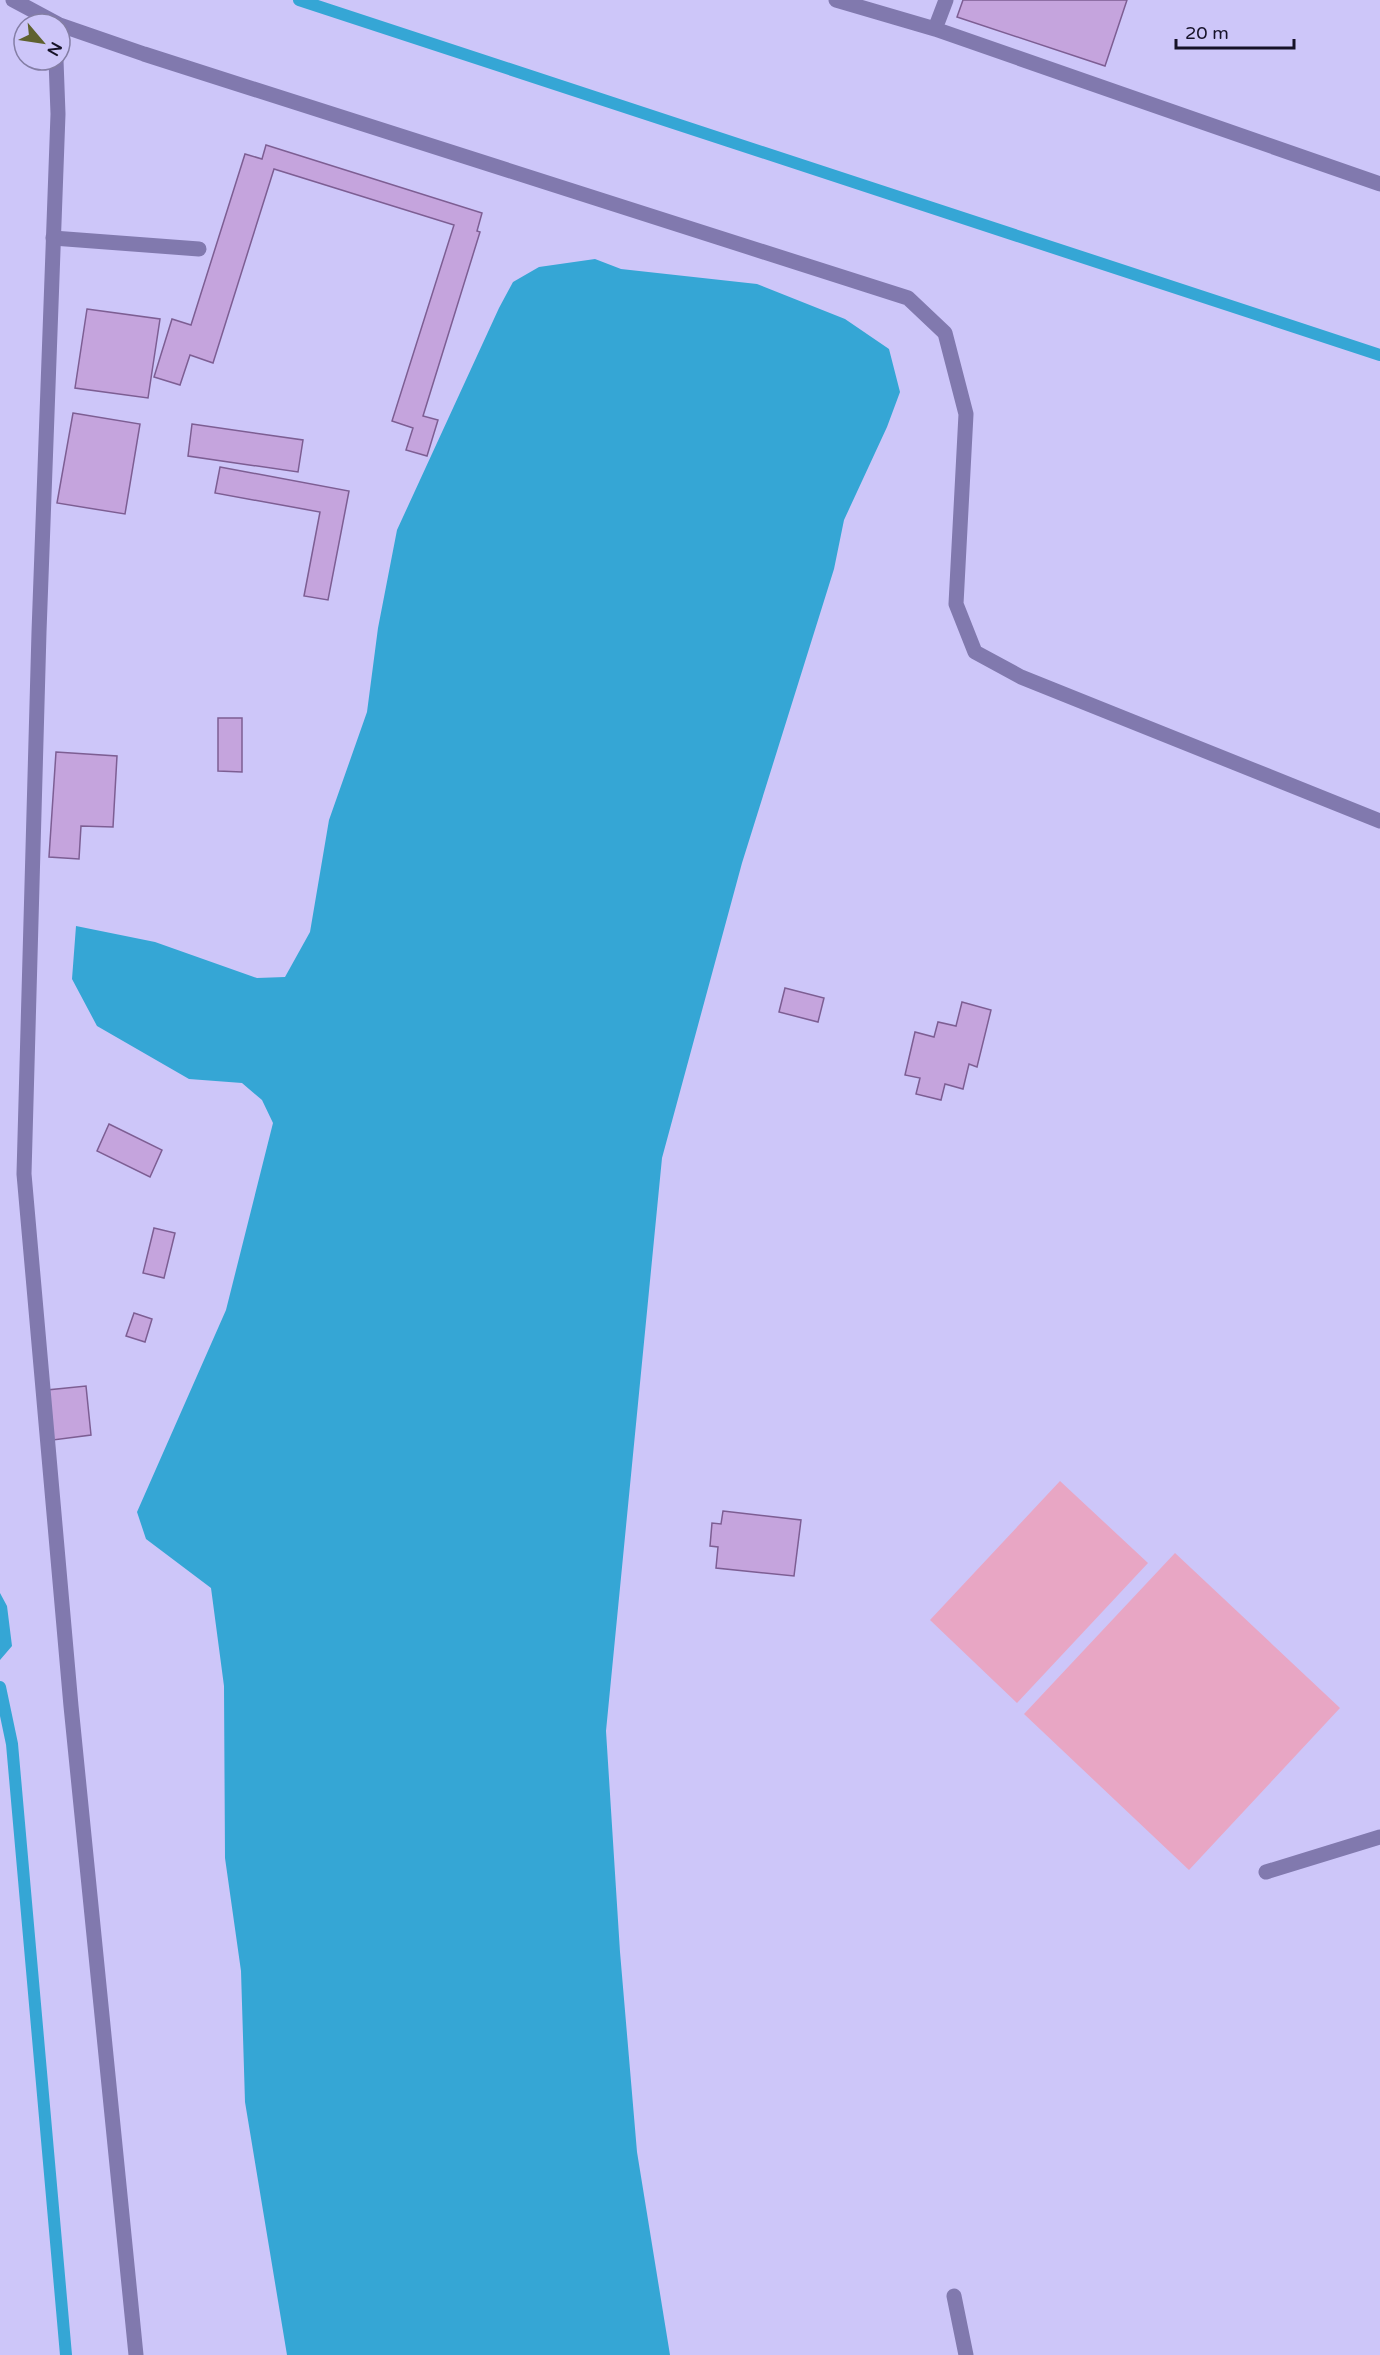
<svg xmlns="http://www.w3.org/2000/svg" width="1380" height="2355" viewBox="0 0 1380 2355" font-family="'Varela Round',sans-serif">
  <rect width="100%" height="100%" fill="#cdc6f9"/>
  <path fill="#e8a6c4" d="M1060 1481 1148 1563 1017 1703 930 1620Z
    M1175 1553 1340 1708 1189 1870 1024 1714Z"/>
  <path fill="#35a6d5" d="M595 259 621 269 757 284 845 319 889 349 900 392 887 427 844 520 834 569 742 863 662 1158 606 1731 620 1952 637 2152 670 2355H287L245 2102 241 1971 225 1858 224 1686 211 1588 146 1539 137 1512 226 1310 273 1123 262 1100 242 1083 189 1079 97 1026 72 979 76 926 155 942 257 978 285 977 310 932 329 820 367 712 378 628 397 530 499 308 513 282 539 267Z
    M0 1593 7 1606 12 1646 0 1660Z"/>
  <g fill="none" stroke-linecap="round" stroke-linejoin="round">
    <path stroke="#35a6d5" stroke-width="12" d="M299 0 1380 355
      M0 1687 12 1744 66 2355"/>
  </g>
  <path fill="#c5a4dd" stroke="#7d5e93" stroke-width="1.5" d="M963 0H1127L1105 66 957 17Z
    M266 145 482 213 477 231 480 232 423 416 438 420 427 456 406 450 413 428 392 421 454 225 274 169 213 363 190 355 180 385 154 377 172 319 191 325 245 154 262 159Z
    M87 309 160 319 148 398 75 388Z
    M73 413 140 424 125 514 57 503Z
    M192 424 303 440 298 472 188 456Z
    M220 467 349 491 328 600 304 596 320 512 215 493Z
    M218 718H242V772L218 771Z
    M56 752 117 756 113 827 81 826 79 859 49 857Z
    M785 988 824 998 818 1022 779 1012Z
    M962 1002 991 1010 977 1067 969 1064 963 1089 945 1084 941 1100 916 1094 920 1078 905 1075 915 1032 934 1037 938 1022 956 1026Z
    M109 1124 162 1150 150 1177 97 1151Z
    M154 1228 175 1233 164 1278 143 1273Z
    M134 1313 152 1319 145 1342 126 1336Z
    M86 1386 91 1435 53 1440 47 1390Z
    M723 1511 801 1520 794 1576 716 1568 718 1547 710 1546 712 1523 721 1524Z"/>
  <g fill="none" stroke-linecap="round" stroke-linejoin="round">
    <path stroke="#8179ae" stroke-width="15" d="M836 0 935 29 1380 184
      M935 29 946 0
      M53 238 199 249
      M1266 1872 1380 1837
      M954 2296 966 2355"/>
    <path stroke="#8179ae" stroke-width="15" d="M13 0 58 24
      M60 25 144 54 908 298 945 333 966 414 956 604 975 652 1021 677 1380 821
      M56 60 58 114 39 632 24 1174 71 1706 136 2355"/>
  </g>
  <g transform="translate(42 42) rotate(119)"><circle r="28" fill="#cdc6f9" stroke="#847ea5" stroke-width="1.5"/>
  <path d="M0-4.5L10 22L0 15L-10 22Z" fill="#5f612f"/>
  <text y="-9" font-size="16" font-weight="bold" text-anchor="middle" fill="#161228">N</text>
  </g>
  <path d="M1176 39v9h118v-9" fill="none" stroke="#161228" stroke-width="3"/>
  <text x="1185" y="39" font-size="18" fill="#161228" stroke="#cdc6f9" stroke-width="4.5" paint-order="stroke">20 m</text>
</svg>
